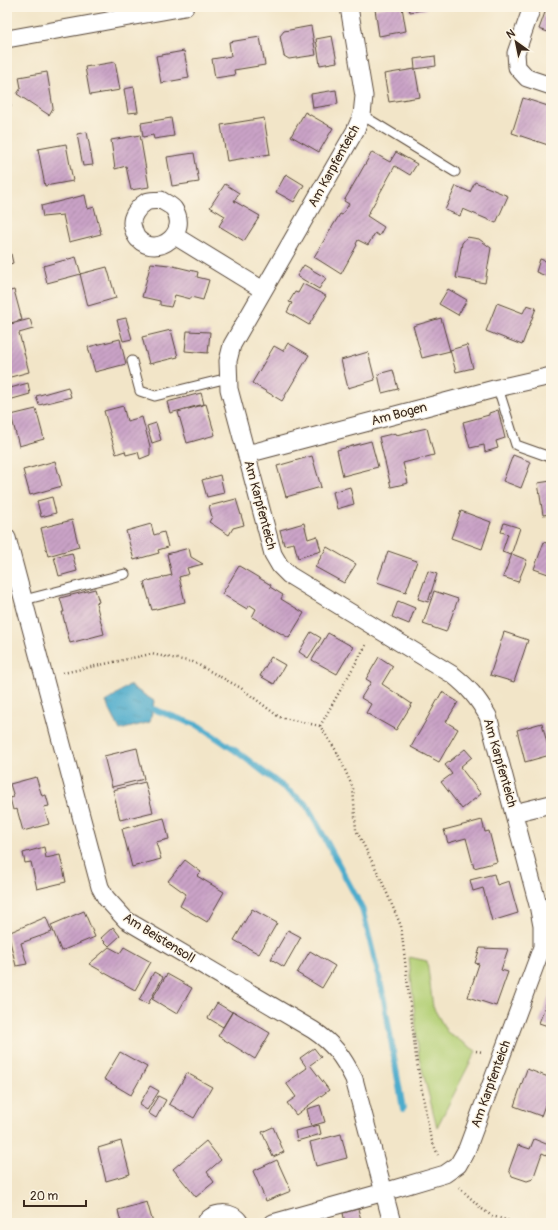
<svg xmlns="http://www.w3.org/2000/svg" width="558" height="1230" viewBox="0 0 558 1230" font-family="Pangolin,sans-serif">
  <defs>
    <pattern id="water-ripples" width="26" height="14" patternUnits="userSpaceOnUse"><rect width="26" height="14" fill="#4daccc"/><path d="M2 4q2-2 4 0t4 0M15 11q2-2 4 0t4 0" fill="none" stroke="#418ca5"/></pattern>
    <pattern id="building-hatch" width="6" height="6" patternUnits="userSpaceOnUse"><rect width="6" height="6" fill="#caa3c7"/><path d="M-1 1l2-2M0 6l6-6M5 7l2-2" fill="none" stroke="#a585a1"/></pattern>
  </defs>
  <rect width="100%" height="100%" fill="#fcf5e5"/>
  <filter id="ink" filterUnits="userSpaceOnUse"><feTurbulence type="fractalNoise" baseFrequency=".025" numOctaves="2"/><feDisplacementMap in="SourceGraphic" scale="8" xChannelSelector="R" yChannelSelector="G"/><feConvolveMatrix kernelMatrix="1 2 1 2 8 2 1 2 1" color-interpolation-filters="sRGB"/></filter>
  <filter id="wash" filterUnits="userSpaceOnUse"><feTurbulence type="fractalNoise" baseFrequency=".012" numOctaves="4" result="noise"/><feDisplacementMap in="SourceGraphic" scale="16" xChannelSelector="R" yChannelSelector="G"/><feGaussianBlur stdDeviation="0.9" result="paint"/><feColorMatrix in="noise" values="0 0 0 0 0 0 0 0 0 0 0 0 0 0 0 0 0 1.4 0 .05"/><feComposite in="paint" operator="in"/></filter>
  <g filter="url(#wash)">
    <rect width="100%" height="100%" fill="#f2e5c8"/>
    <path fill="#b2cf75" stroke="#767c4a" d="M409 957 427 961 433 1007 447 1032 476 1051 437 1127 419 1057Z"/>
    <path fill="url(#water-ripples)" stroke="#446b75" d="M129 685 154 701 150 722 120 730 106 702Z"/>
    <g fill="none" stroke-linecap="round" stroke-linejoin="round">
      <path stroke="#4daccc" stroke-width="6" d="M153 709 199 726 236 751 307 805 362 908 383 994 403 1109"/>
    </g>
    <g id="blocks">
      <path fill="url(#building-hatch)" d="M388 7H402L406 31 379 36 375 9Z
        M409 7H426L427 9 410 12Z
        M547 7H551V33L539 29Z
        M311 26 316 55 289 59 284 56 280 36 284 31Z
        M332 36 337 62 320 65 316 39Z
        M260 37 265 65 234 70 235 75 215 78 212 59 231 56 229 42Z
        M184 51 189 78 161 83 156 56Z
        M435 56 436 66 415 69 414 59Z
        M115 62 120 90 90 95 85 67Z
        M415 69 420 97 389 102 384 74Z
        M47 72 53 108 49 115 17 94 21 88 19 77Z
        M7 87 11 106 7 107Z
        M134 87 138 112 128 113 124 89Z
        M336 90 338 104 313 108 311 94Z
        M523 98 551 107V146L512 133Z
        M305 112 333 128 319 152 291 136Z
        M171 118 174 136 154 139 153 135 143 137 141 123Z
        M264 118 270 154 227 161 221 125Z
        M87 132 93 165 83 166 77 134Z
        M140 135 149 187 131 190 126 166 115 169 111 140Z
        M66 144 73 181 45 186 38 149Z
        M372 152 390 162 396 152 417 164 410 175 395 166 367 216 384 227 379 236 375 233 368 245 358 240 356 244 357 245 341 274 314 257 340 214 342 215 349 204 344 201Z
        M194 153 199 182 172 186 167 157Z
        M286 174 304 185 294 202 276 192Z
        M475 182 508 196 496 223 463 209 460 216 445 210 456 186 470 192Z
        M225 184 239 193 234 201 260 216 244 241 219 226 225 216 210 207Z
        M85 195 88 209 94 207 101 234 69 242 63 215 43 217 41 206Z
        M467 237 479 239 491 248 485 283 456 278 462 243Z
        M11 254 13 263 7 265V255Z
        M76 257 81 274 47 283 43 266Z
        M540 259 551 263V278L536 272Z
        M151 263 169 265 198 272 197 277 209 280 203 300 191 297V299L175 295 171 307 160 305V301L142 297Z
        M304 265 326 278 319 289 297 276Z
        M107 267 116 298 88 306 80 274Z
        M303 284 326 296 309 325 287 312 292 303 289 302 295 292 298 293Z
        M448 289 467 300 458 315 439 304Z
        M14 290 22 320 7 324V292Z
        M497 303 523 313 527 305 536 308 522 345 486 331Z
        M126 318 132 339 123 341 117 320Z
        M441 318 450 351 422 358 413 326Z
        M30 319 33 329 19 333 29 372 7 378V337L8 336 7 325Z
        M171 330 178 357 149 364 142 337Z
        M187 331 210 332 208 353 185 351Z
        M120 339 126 364 95 372 88 347Z
        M288 343 309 355 282 401 252 383 274 346 283 351Z
        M467 345 473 368 456 372 450 350Z
        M368 352 375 380 348 388 341 360Z
        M393 370 398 389 382 393 378 374Z
        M28 383 30 394 9 400 7 389Z
        M68 387 71 397 39 405 36 396Z
        M201 393 204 404 170 413 167 402Z
        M206 404 215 435 187 443 178 412Z
        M123 406 127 421 142 417 150 446V455L140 459 138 452 126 455 125 451 116 454 104 411Z
        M36 409 44 439 19 446 11 415Z
        M498 410 505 438 496 441 498 448 485 452 484 445 470 448 463 422 489 415V413Z
        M156 423 161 440 152 443 147 426Z
        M427 428 434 455 403 463 408 483 391 487 379 437 396 433V435Z
        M371 441 378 467 343 476 337 450Z
        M513 455 531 462 521 488 503 481Z
        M312 456 321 487 286 497 277 466Z
        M55 461 62 486 30 495 23 470Z
        M220 475 224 493 207 497 202 480Z
        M551 481V514L543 515 538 483Z
        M350 487 354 504 337 509 333 492Z
        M52 497 56 513 41 517 37 501Z
        M236 499 244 525 233 528 229 535 209 522 212 517 209 506Z
        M461 511 491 522 482 549 451 538Z
        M72 520 79 547 48 556 41 528Z
        M304 523 308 539 317 536 321 551 298 558 294 543 284 545 280 530Z
        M504 523 520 528 511 555 502 552 508 534 501 532Z
        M151 524 154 535 164 532 168 547 158 550 159 553 134 560 126 531Z
        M544 542 551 545V575L534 569Z
        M327 547 356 564 344 583 315 567Z
        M189 548 191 557 203 564 187 568 189 574 179 577 185 602 152 610 144 582 172 575 167 554Z
        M388 551 417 561 406 592 377 582Z
        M72 553 77 571 59 576 54 557Z
        M512 554 527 560 518 582 503 577Z
        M239 566 271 585 270 587 283 595 281 599 304 613 289 638 252 617 256 609 250 605 247 609 222 594Z
        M428 571 437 574 428 602 418 599Z
        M95 589 99 602 96 603 104 634 70 643 62 612H64L60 598Z
        M434 591 458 599 446 632 423 624Z
        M398 601 415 608 409 624 392 617Z
        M311 632 321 638 308 658 299 652Z
        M504 632 528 640 514 682 490 675Z
        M328 633 353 647 337 674 312 660Z
        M271 657 285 665 274 684 260 676Z
        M379 657 393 666 382 684 412 704 396 730 366 713 371 704 361 698 371 682 366 679Z
        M442 692 458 702 446 722 458 729 439 762 411 747Z
        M542 723 550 755 525 762 517 730Z
        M137 748 144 779 112 787 104 756Z
        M465 749 472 757 460 767 481 794 462 809 441 782 452 774 445 765Z
        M36 777 42 796 46 795 49 806 44 807 49 824 23 831 17 809 13 810 10 798 14 797 10 784Z
        M145 782 153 812 120 820 113 790Z
        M164 818 169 839 156 842 161 859 132 867 122 829Z
        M482 820 485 832 489 831 497 862 474 868 466 838 448 843 444 830Z
        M44 847 46 858 60 855 66 882 37 889 31 862 25 863 23 853Z
        M185 860 201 872 197 876 224 892 207 922 180 906 186 894 168 881Z
        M494 874 497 885 509 881 518 913 492 921 483 888 473 891 470 880Z
        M252 909 277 923 259 954 234 940Z
        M84 911 95 937 61 951 51 925Z
        M46 917 52 932 21 943 27 964 16 966 8 933Z
        M113 927 120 936 109 946 101 938Z
        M288 930 301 937 284 967 271 959Z
        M109 947 120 953 124 947 151 962 135 990 89 964Z
        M480 948 508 949 501 970 508 972 496 1006 468 997 479 964 475 963Z
        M310 951 335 966 322 988 297 973Z
        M154 972 163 977 148 1004 139 1000Z
        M167 974 192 988 177 1014 152 999Z
        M551 990V1027L539 1023Z
        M217 1003 232 1012 223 1027 208 1018Z
        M233 1011 270 1033 255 1059 218 1036Z
        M314 1048 321 1057 310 1065 329 1090 296 1115 287 1103 296 1097 286 1083 307 1068 300 1058Z
        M120 1052 147 1067 131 1095 104 1079Z
        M527 1069 551 1078V1089L541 1116 514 1106Z
        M187 1073 212 1087 194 1118 169 1104Z
        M150 1086 159 1091 147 1110 139 1105Z
        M158 1096 166 1100 156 1118 148 1113Z
        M320 1105 325 1122 311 1126 307 1109Z
        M319 1125 321 1134 297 1141 295 1131Z
        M273 1127 284 1152 273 1157 262 1132Z
        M341 1134 347 1158 316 1166 310 1142Z
        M534 1139 551 1146V1157L542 1153 533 1179 527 1181 512 1176 509 1170 518 1145 530 1149Z
        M121 1141 130 1174 106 1181 98 1148Z
        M206 1141 221 1160 207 1172 214 1182 196 1197 173 1169Z
        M277 1160 291 1191 266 1201 253 1171Z
        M147 1202 153 1223H121L118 1210Z
        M358 1209 362 1223H345L343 1213Z"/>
    </g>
  </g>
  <g filter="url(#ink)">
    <use href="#blocks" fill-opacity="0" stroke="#564638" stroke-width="1"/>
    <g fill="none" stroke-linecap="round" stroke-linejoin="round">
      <defs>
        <path id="service" d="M362 115 455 172
          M132 361 140 391 155 396 228 378
          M498 388 516 445 547 456
          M24 600 125 574"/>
        <path id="minor" d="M532 7 516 53 517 67 527 78 551 86
          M7 39 185 7
          M161 200C165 203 171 205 174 209 190 232 158 259 138 239 135 236 134 231 133 228 129 218 138 207 146 202 150 200 157 201 161 200Z
          M175 236 263 290
          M247 454 498 388 551 376
          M7 538 100 887 106 898 126 920 313 1030C334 1044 343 1057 354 1079L392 1223
          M514 813 551 804
          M205 1223C213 1211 232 1210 240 1223
          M273 1223 384 1192 445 1174 458 1165 467 1149 542 947V926L538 905 488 716C477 697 469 688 453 675L289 575 280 566 273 554 229 389 228 361 232 345 355 131 362 115 364 96 349 7"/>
      </defs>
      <use href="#service" stroke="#564638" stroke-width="11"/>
      <use href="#minor" stroke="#564638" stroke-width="19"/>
      <path stroke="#564638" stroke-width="2.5" stroke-dasharray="1 3" stroke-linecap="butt" d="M366 645 320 726 337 752 353 788 356 830 380 877 401 926 416 1057 430 1136 438 1155
        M63 673 151 654 193 662 241 688 279 717 320 726
        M476 1051 483 1052
        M459 1187 482 1209 492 1216 517 1223"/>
      <use href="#service" stroke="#fff" stroke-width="9"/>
      <use href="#minor" stroke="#fff" stroke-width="17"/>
    </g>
  </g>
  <g text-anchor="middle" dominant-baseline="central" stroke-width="3" stroke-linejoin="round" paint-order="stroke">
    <g font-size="13" fill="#3b2a1e" stroke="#fcf5e5">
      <text transform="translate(334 166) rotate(-61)">Am Karpfenteich</text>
      <text transform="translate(399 414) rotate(-15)">Am Bogen</text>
      <text transform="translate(260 505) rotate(75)">Am Karpfenteich</text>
      <text transform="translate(500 763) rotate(74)">Am Karpfenteich</text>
      <text transform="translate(159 938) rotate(32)">Am Beistensoll</text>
      <text transform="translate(491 1084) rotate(-70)">Am Karpfenteich</text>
    </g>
  </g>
  <rect width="558" height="1230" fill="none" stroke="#fcf5e5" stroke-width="24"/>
  <g transform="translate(516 42) rotate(327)" stroke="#fcf5e5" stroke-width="3" paint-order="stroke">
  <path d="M0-3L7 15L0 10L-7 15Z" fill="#3b2a1e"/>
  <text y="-6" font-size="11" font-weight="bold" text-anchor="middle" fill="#3b2a1e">N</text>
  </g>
  <path d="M24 1200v6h62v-6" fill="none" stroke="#3b2a1e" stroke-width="2"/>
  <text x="30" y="1200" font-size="12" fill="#3b2a1e" stroke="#fcf5e5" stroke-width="3" paint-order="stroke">20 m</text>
</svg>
